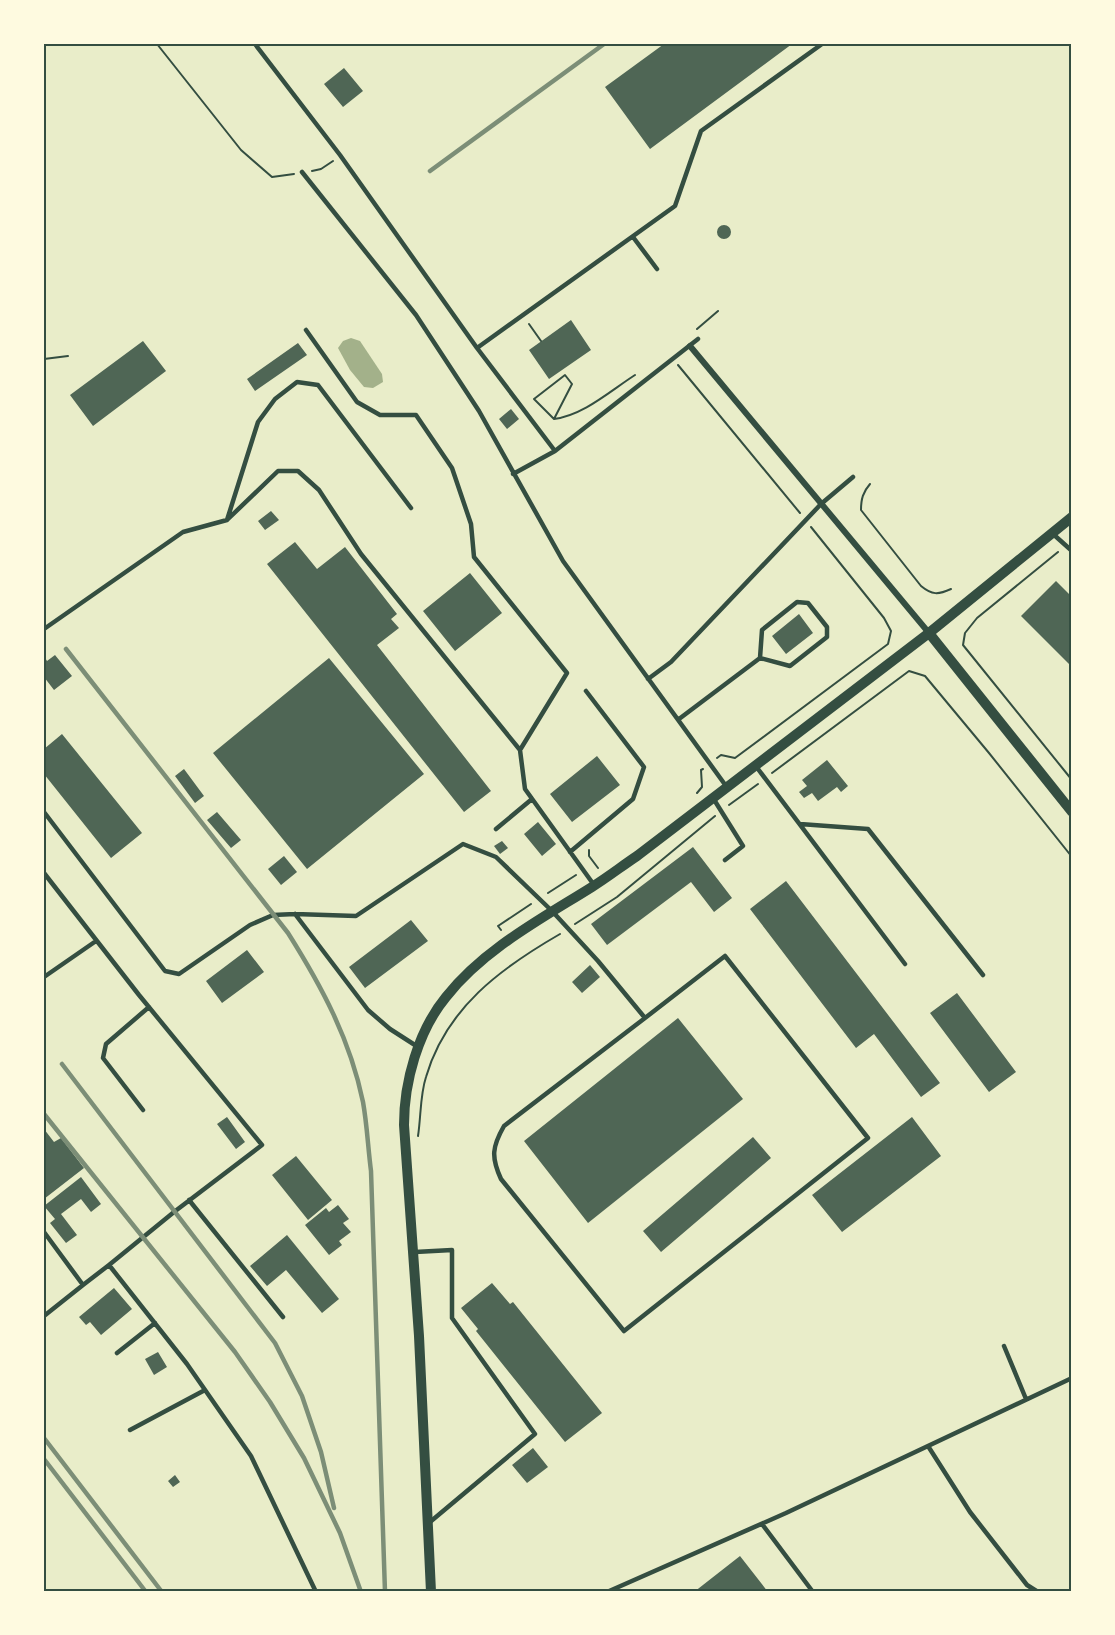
<svg xmlns="http://www.w3.org/2000/svg" width="1115" height="1635" viewBox="0 0 1115 1635" font-family="'PT Sans Narrow',sans-serif">
  <rect width="100%" height="100%" fill="#e9edc9"/>
  <path fill="#a3b18a" d="M351 338 360 341 382 374 383 382 373 388 364 387 350 370 338 348 343 341Z"/>
  <path fill="#4f6655" d="M664 44H792L650 149 605 87Z
    M344 68 363 91 343 107 324 84Z
    M717 232a7 7 0 1 1 14 0a7 7 0 1 1-14 0Z
    M571 320 591 350 549 379 529 350Z
    M143 341 166 371 93 426 70 395Z
    M298 343 307 355 255 391 247 379Z
    M511 409 519 419 507 429 499 419Z
    M271 511 279 520 265 530 258 521Z
    M295 542 317 569 345 547 397 614 391 619 399 628 377 645 491 791 464 812 267 564Z
    M470 573 502 613 455 651 423 611Z
    M1056 581 1072 597V667L1021 616Z
    M799 614 813 633 786 654 772 636Z
    M55 655 72 676 54 690 44 677V656L47 661Z
    M329 658 424 774 307 869 213 753Z
    M62 734 142 833 111 858 44 774V749Z
    M597 756 620 785 572 822 550 794Z
    M827 760 848 786 841 792 837 787 818 801 812 793 804 798 799 792 807 786 802 780Z
    M184 769 204 796 195 803 175 776Z
    M217 812 241 840 231 848 207 820Z
    M538 822 556 844 542 856 524 834Z
    M502 841 508 848 500 854 494 846Z
    M693 847 732 898 714 912 691 882 607 945 591 924Z
    M284 856 297 872 281 885 268 869Z
    M786 881 940 1083 921 1097 874 1034 856 1048 750 909Z
    M411 920 428 941 365 988 349 967Z
    M247 950 264 972 222 1003 206 981Z
    M590 965 600 977 582 993 572 982Z
    M957 993 1016 1072 989 1092 930 1013Z
    M678 1018 743 1099 588 1223 524 1141Z
    M227 1117 245 1142 236 1149 217 1124Z
    M912 1117 941 1156 842 1232 812 1195Z
    M44 1129 54 1142 61 1138 84 1168 44 1199Z
    M753 1137 771 1158 661 1252 643 1231Z
    M296 1156 332 1200 308 1220 272 1175Z
    M81 1177 101 1204 91 1212 81 1199 61 1214 77 1235 66 1243 50 1223 55 1219 44 1206Z
    M338 1205 349 1219 343 1223 351 1232 339 1241 342 1245 329 1255 305 1225 326 1208 329 1212Z
    M287 1235 339 1299 322 1313 286 1270 267 1286 250 1266Z
    M492 1283 510 1304 513 1302 602 1413 565 1442 476 1331 478 1329 461 1308Z
    M114 1288 132 1309 101 1335 90 1322 86 1325 79 1317Z
    M158 1352 167 1367 154 1375 145 1359Z
    M533 1448 548 1467 527 1483 512 1465Z
    M175 1475 180 1482 173 1487 168 1481Z
    M740 1556 768 1592H694Z"/>
  <g fill="none" stroke-linecap="round" stroke-linejoin="round">
    <path stroke="#344e41" stroke-width="2" d="M157 44 241 150 272 177 294 174
      M312 171 321 169 333 161
      M529 324 541 341
      M697 329 718 311
      M44 359 68 356
      M678 365 800 513
      M554 419 572 384 565 375 534 399 554 419C584 415 610 391 635 375
      M870 484C863 492 861 499 861 510L921 586C932 595 938 595 951 589
      M1058 552 977 618 965 633 963 645 1072 780
      M717 758 721 755 735 758 888 644 891 631 884 618 811 527
      M772 773 909 671 925 676 989 753 1072 857
      M697 793 702 787 701 770 703 769
      M729 805 758 784
      M589 850V856L598 868
      M548 893 576 875
      M575 924 617 897 715 816
      M501 930 498 926 531 904
      M418 1136C421 1117 420 1095 426 1077 446 1008 501 968 560 934"/>
    <path stroke="#344e41" stroke-width="4.5" d="M255 44 340 155 477 348 555 451
      M302 172 416 315 479 411 563 561 726 786
      M633 237 657 269
      M306 330 357 402 380 415H416L452 468 471 524 474 557 567 673 520 750
      M477 348 675 206 701 131 822 44
      M513 474 555 451 698 339
      M227 520 278 471H298L319 490 361 554 520 750 525 789 594 885
      M1053 534 1072 551
      M44 629 183 532 227 520 258 422 275 399 297 382 318 385 411 508
      M648 679 671 662 821 504 853 477
      M679 719 760 658 762 630 797 602 808 603 827 627V637L790 666 760 658
      M755 765 905 964
      M713 798 743 846 725 860
      M44 812 165 971 179 974 250 925 273 915 295 914 356 916 463 844 496 857 552 911 598 961 645 1018 504 1126C492 1147 491 1157 501 1179L624 1331 868 1138 725 956 645 1018
      M800 824 868 829 983 975
      M496 829 532 799
      M570 852 633 799 644 767 586 691
      M44 873 139 995 262 1145 174 1212 109 1265 187 1364 251 1456 316 1592
      M295 914 368 1010 390 1029 418 1047
      M44 977 96 941
      M143 1110 103 1058 106 1044 149 1007
      M189 1200 283 1317
      M44 1232 83 1285 109 1265
      M415 1252 452 1250V1318L535 1434 430 1522
      M44 1316 83 1285
      M1004 1346 1026 1399
      M117 1353 155 1323
      M130 1430 205 1390
      M928 1446 970 1512 1027 1585 1038 1592
      M762 1524 813 1592
      M607 1592 786 1513 1072 1378"/>
    <path stroke="#344e41" stroke-width="6" d="M690 346 929 633"/>
    <path stroke="#344e41" stroke-width="10" d="M929 633 1072 812
      M431 1592 419 1336 404 1125C404 1082 418 1031 446 997 484 949 541 919 592 887 608 877 622 866 637 856L929 633 1072 517"/>
    <path stroke="#7c8e77" stroke-width="4.5" d="M430 171 604 44
      M66 649 288 933C322 987 350 1039 363 1102 367 1124 368 1148 371 1171L385 1592
      M62 1064 275 1343 302 1396 321 1452 334 1508
      M44 1114 235 1352 270 1402 304 1458 340 1533 361 1592
      M44 1438 162 1592
      M44 1459 146 1592"/>
  </g>
  <rect width="1115" height="1635" fill="none" stroke="#fefae0" stroke-width="90"/>
  <rect x="45" y="45" width="1025" height="1545" fill="none" stroke="#344e41" stroke-width="2"/>
</svg>
